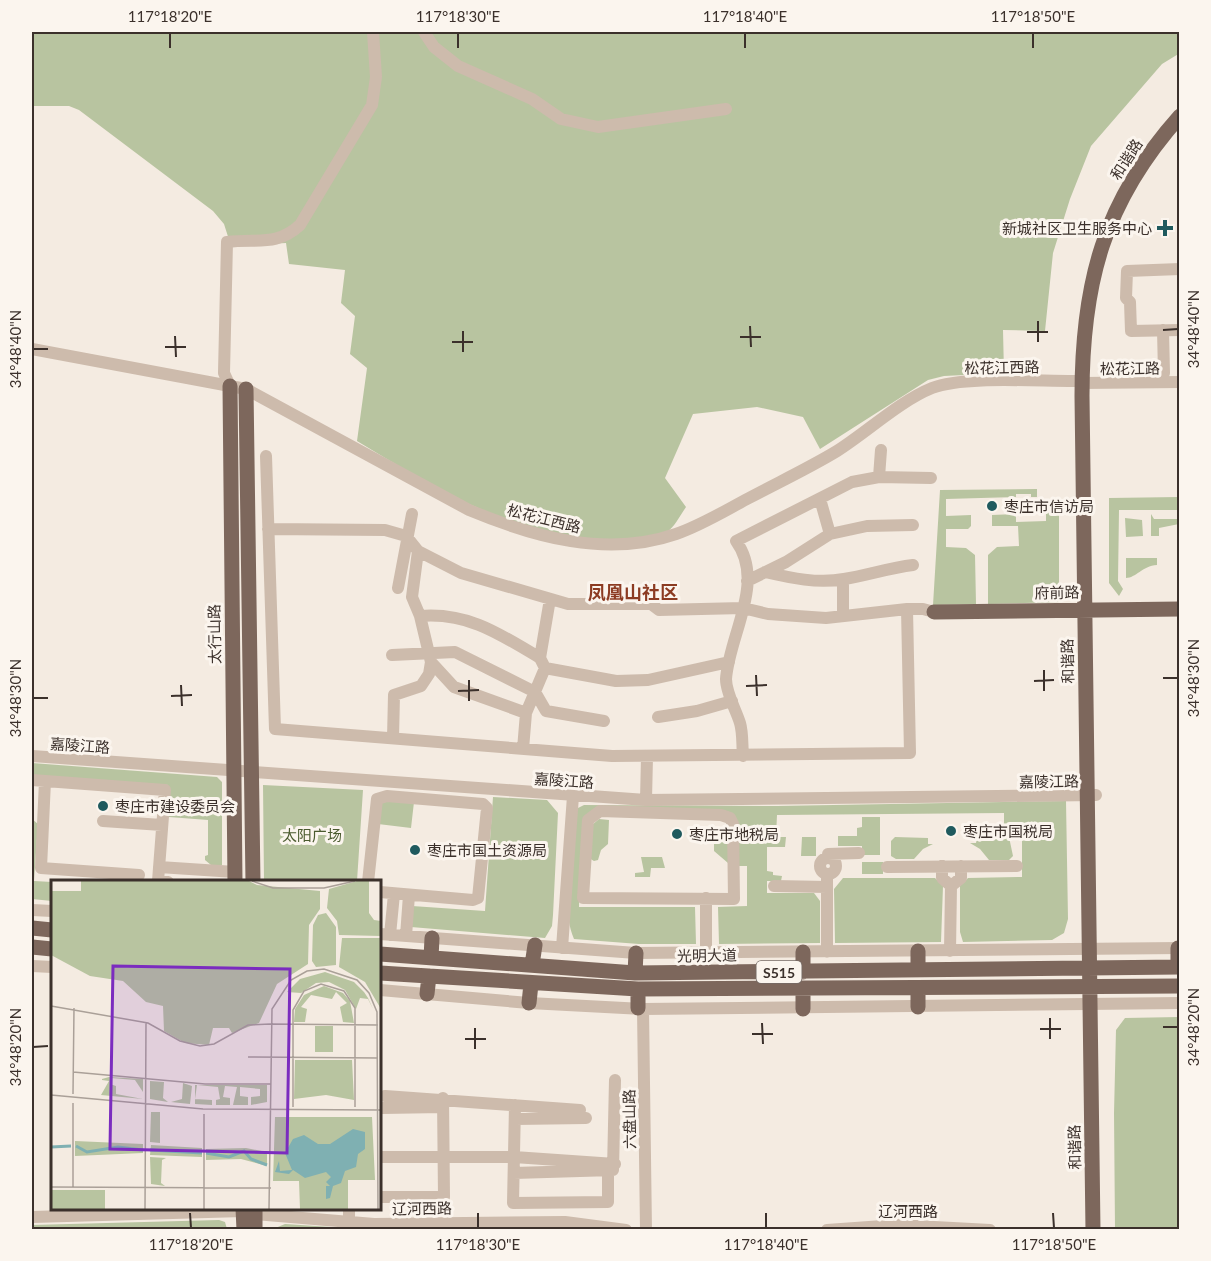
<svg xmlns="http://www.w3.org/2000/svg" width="1211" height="1261" viewBox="0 0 1211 1261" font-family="Lato,'Noto Sans SC',sans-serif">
  <rect width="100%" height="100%" fill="#f4ebe1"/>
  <path fill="#b8c4a0" d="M32 32H1179L1180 53 1162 64 1091 146 1070 199 1053 253 1045 331 1003 330 1004 373 944 376 928 380 820 449 803 417 757 407 693 414 665 478 686 507C681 514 674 528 666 533 651 542 621 541 604 540 506 533 438 490 357 441L367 368 350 354 355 316 341 303 345 270 289 264 286 243 231 246 224 224 213 211 79 110 69 106H32Z
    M1037 489V497H1031V494H1016V497L946 499V516L971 515V526L968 529H946V547L966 548 975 555 976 604 933 605 940 490Z
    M1179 497V510H1119L1118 581 1123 589 1119 596 1109 583V498Z
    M1046 512H1059V602L988 604V555L997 547 1019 546 1018 526H992V515L1016 514V522L1046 521Z
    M1151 514 1154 519H1179V524L1159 528V536H1151Z
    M1125 518 1142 520 1143 536 1126 537Z
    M1126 558H1157V565C1142 566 1136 578 1126 578Z
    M32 763 217 777 222 782V865H211L205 860V856L208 855V820L169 817 168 785 32 775Z
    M263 785 363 790 357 881H264Z
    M493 797 547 800 558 813 553 915 552 926 545 938 411 927 412 906 485 911Z
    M384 800 414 802 411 828 378 824 380 803Z
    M1066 801 1068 919 1064 933 1052 940 963 942 960 932V886L968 878 1022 877V825H1004V813L777 815 776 837H786L785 847H767V871L773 872V875L782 876 781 881H767V893H814L820 901V943L719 944 718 907 747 906V866H737V819L592 811 580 866 579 907H695L696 944H639L574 939C559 904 572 847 576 809L584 805 777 806Z
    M862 817H880V855H862V846H838V836H857V828L862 827Z
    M32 819 38 824 34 881 52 882V901L32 899Z
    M599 819 609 820 608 844 601 850 598 860 594 861 589 858 592 825Z
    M802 837H816V856H801Z
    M895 837 928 838V844H933L923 849 914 859H896L891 856V841Z
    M1009 837 1013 856 1009 860H989L980 849 970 843H976L977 838Z
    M714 839 727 841 730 844 728 863 714 851Z
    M641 857H662L665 868H651L650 877H635V873L644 872Z
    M862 862H883V874H862Z
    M843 878H935L943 886 941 942 835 943 834 889Z
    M1179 1017V1229H1115L1114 1113 1116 1030 1125 1018Z
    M219 1220 225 1222 227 1229H32V1225Z
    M285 1224 362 1229H273Z"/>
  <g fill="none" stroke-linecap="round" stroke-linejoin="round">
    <path stroke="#cdbbac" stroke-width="12" d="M424 32 434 47 458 66 532 99 561 119 598 127 726 109
      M1180 269 1127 271 1126 298 1130 302 1131 331 1180 330
      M32 349 246 389 469 510C534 537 607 558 676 534 702 525 726 510 749 498 779 482 809 468 837 451 867 432 900 401 932 388 965 375 1044 382 1082 381
      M1157 382 1164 373 1163 330
      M1082 383 1180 382
      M230 386 224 373 227 242C257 238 276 247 300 225L372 105 376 77 373 32
      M266 456 275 729 612 756 910 753 907 609
      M879 477 881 450
      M268 529 385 530 406 536 418 551 461 573 568 604H651L659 610 743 608 768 614 826 618 907 609H923L934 612
      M830 534 867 526 913 525
      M765 572C791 578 818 584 844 579 868 575 889 568 913 565
      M747 581 786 562 830 534 820 499
      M398 588 412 514
      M420 616C468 612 500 634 540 658
      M843 616V579
      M392 655 455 652 535 692 546 711 604 721
      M431 662 454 687 526 713
      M545 668 616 681 648 680 729 662
      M658 717 697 711 732 701
      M393 738 394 695 421 686 429 674 431 662 420 616 412 597 418 551
      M523 749 526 713 545 668 540 658 550 599
      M32 756 646 800 1096 795
      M743 756C742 745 743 733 740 723 736 710 726 693 726 679 729 635 766 582 736 541L852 482 879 477 931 478
      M32 780 165 790 158 881 168 882
      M45 781 41 868 139 875
      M646 800 647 757
      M600 811 721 815 730 818 733 824 734 899 583 898 588 820Z
      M103 821 162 825
      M820 866a8 8 0 1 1 16 0a8 8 0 1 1-16 0Z
      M828 858V854L859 853
      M942 866V878L951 886
      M159 867 235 872
      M887 867 1017 866
      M827 875V952
      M368 882 377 799 387 796 483 804 487 808 478 898 473 900 380 892
      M774 886 827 887
      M951 886 961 878V866
      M706 898V953
      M32 910 52 911
      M380 934 636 953 1180 948
      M390 935 394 894
      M406 936 409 895
      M562 948 573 796
      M950 951 951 886
      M32 966 52 967
      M380 990 529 1003 643 1009 1180 1003
      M643 1009 646 1230
      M385 1096 580 1110
      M515 1105 513 1203 608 1202V1171
      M382 1108 443 1107
      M515 1119 586 1118
      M380 1157H514L615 1164
      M514 1173 613 1170 615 1080
      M380 1197H444L443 1098
      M349 1208V1222
      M255 1214 374 1224 565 1222 626 1230
      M32 1217 243 1211
      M827 1230 897 1225 990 1230"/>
    <path stroke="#7d675c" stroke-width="15" d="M230 386 235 882
      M246 389 253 882
      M934 612 1180 609
      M32 928 52 930
      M32 947 52 949
      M1178 948V967
      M918 951V970
      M380 954 635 973 1180 967
      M431 958 432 938
      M532 965 535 945
      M803 972V952
      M380 973 638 989 1180 986
      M635 973 636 953
      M638 989V1008
      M803 990V1009
      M427 994 429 976
      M529 1003 531 984
      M918 1007V988
      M243 1208 244 1230
      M255 1208V1230
      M1093 1230 1082 396C1082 284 1103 202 1180 116"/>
  </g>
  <path fill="none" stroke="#3b302b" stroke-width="2" d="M170 33V48M458 33V48M745 33V48M1033 33V48M1038 321V342M750 326 751 347M1163 330 1178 329M463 331V352M1027 332H1048M175 336 176 357M740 337H761M452 342H473M165 347H186M33 349H48M1044 670V691M756 675 757 696M1163 678H1178M469 680V701M1034 681 1054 680M181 685 182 706M746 686 767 685M458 691 479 690M171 696 192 695M33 698H48M1050 1018V1039M762 1023 763 1044M1163 1027H1178M475 1028V1049M1040 1029H1061M752 1034H773M465 1039H486M33 1047 48 1046M190 1213 191 1228M478 1213V1228M766 1213V1228M1053 1213 1054 1228"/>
  <g fill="#1f5a5e" stroke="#fbf5ee" stroke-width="2">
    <path d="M1162 219h6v6h6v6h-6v6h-6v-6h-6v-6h6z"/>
    <circle cx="992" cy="506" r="6"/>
    <circle cx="103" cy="806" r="6"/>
    <circle cx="951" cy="831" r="6"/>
    <circle cx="677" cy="834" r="6"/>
    <circle cx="415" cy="850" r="6"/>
  </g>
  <g text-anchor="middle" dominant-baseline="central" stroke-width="6" stroke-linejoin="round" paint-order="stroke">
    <rect fill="#fbf5ee" stroke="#756b66" stroke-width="1.5" x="756.5" y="961" width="45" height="22" rx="4.5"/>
    <g font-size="14" font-weight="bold" fill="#3b302b">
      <text x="779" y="972">S515</text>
    </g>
    <g font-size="15" fill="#3b302b" stroke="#fbf5ee">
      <text transform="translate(1126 159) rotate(-57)">和谐路</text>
      <text transform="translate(1002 367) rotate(-1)">松花江西路</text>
      <text transform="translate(1130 368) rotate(-1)">松花江路</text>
      <text transform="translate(544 518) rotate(14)">松花江西路</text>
      <text transform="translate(1057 592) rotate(-1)">府前路</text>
      <text transform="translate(214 634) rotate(-91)">太行山路</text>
      <text transform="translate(1067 661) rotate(-91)">和谐路</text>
      <text transform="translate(80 745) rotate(4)">嘉陵江路</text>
      <text transform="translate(564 780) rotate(4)">嘉陵江路</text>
      <text transform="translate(1049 781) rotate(-1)">嘉陵江路</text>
      <text transform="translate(707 955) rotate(-1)">光明大道</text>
      <text transform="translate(629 1119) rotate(-91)">六盘山路</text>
      <text transform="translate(1074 1147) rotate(-91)">和谐路</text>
      <text transform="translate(422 1208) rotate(-1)">辽河西路</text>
      <text x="908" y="1211">辽河西路</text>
    </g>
    <g font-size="15" fill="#3b302b" stroke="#fbf5ee" text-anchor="start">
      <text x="1152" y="228" text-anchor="end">新城社区卫生服务中心</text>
      <text x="1004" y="506">枣庄市信访局</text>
      <text x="115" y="806">枣庄市建设委员会</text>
      <text x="963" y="831">枣庄市国税局</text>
      <text x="689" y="834">枣庄市地税局</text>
      <text x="427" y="850">枣庄市国土资源局</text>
    </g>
    <g font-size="15" fill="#4a5a2e" stroke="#fbf5ee">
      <text x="312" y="835">太阳广场</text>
    </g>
    <g font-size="18" font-weight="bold" fill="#8c3b22" stroke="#fbf5ee">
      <text x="633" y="592">凤凰山社区</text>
    </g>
  </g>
  <g transform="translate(51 880)">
    <rect width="330" height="330" fill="#f4ebe1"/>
    <path d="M30 1H198L206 5 269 11V29L258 45 257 84 226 104 208 143 181 153 178 148H162L158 165 134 163 113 151 112 126 95 122 72 101 39 96 0 75V11H30ZM306 1H318V33L323 40 330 41V56L288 55 286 41 276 28 278 9ZM275 33 285 47V85L265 87 261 81 262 45 267 35ZM291 58H330V129L314 102 288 87ZM274 92 303 102 313 112 317 118 322 129 317 119 309 118 305 129 294 110 278 102 265 103 250 113 236 112 249 99ZM273 106 292 113 299 121 303 143 292 142 289 127 296 123 285 112 281 119 260 115 250 127 256 129 254 142H243L244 129 253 115ZM264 146H282V172H264ZM244 180H301L303 220 275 215 243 219ZM58 197 92 199V212L84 200 60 198 59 204 65 206V214L92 219 50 215 58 201 51 200V199ZM99 201 113 202 112 218 117 222 99 219ZM132 203 141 206 139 224 120 222 131 219ZM144 205H216V222L200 225V217L209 216V209L189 207V216L197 217V225H182L186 207 174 206 172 217 179 218V225H165V220L169 219 167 207 146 205 144 219 161 220V225L144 224ZM100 232H109V263L99 262ZM224 237H321L324 300H297V329H249L248 301H222ZM24 261 92 264V273L24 276ZM100 265 151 268V277L99 275ZM195 268 216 272V286L190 279 155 280V269ZM99 277 115 278 111 280 110 303 114 306 100 304ZM0 310H54V329H0Z" fill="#b8c4a0"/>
    <path d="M302 249 314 252V269L307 274 305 287 294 291 290 303 282 306 279 318 275 319V306H279L275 302 280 297 275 292 254 298 242 290 238 294 224 292 228 281 229 291 241 290 234 273 242 259 253 255 267 264H279Z" fill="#7fb0b2"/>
    <path fill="none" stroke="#7fb0b2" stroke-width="3" d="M25 266 36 272 67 267 92 270M0 267 20 266M99 270 151 273M155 273 178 277 193 271 200 279 216 285"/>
    <path fill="none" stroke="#aaa098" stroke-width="1.5" d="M201 1 222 8H273L304 1M0 126 97 143 129 161 149 166 163 164 197 145 219 144M219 144 327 145M197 177 327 178M22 192 154 204H220M22 214 23 128M0 215 152 229 329 230M242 227V130L253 111 270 104 293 111 304 128V227M0 307 220 308M22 308V223M94 329 95 142M153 329V234M218 329 221 129 240 100 256 91 273 89 306 100 318 113 326 132 327 329"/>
    <path fill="#7b2cbf" fill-opacity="0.15" stroke="#7b2cbf" stroke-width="3" d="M62 86 239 89 236 273 59 269Z"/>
    <rect width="330" height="330" fill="none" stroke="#3b302b" stroke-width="3"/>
  </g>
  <rect width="1211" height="1261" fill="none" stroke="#fbf5ee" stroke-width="66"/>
  <rect x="33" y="33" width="1145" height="1195" fill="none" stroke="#3b302b" stroke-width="2"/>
  <g font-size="15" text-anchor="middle" fill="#3b302b">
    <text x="170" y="22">117°18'20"E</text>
    <text x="458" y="22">117°18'30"E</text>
    <text x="745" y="22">117°18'40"E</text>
    <text x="1033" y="22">117°18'50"E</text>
    <text transform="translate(1194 329) rotate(-90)" y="5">34°48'40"N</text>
    <text transform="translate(16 349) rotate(-90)" y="5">34°48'40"N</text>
    <text transform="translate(1194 678) rotate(-90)" y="5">34°48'30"N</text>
    <text transform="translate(16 698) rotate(-90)" y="5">34°48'30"N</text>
    <text transform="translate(1194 1027) rotate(-90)" y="5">34°48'20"N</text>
    <text transform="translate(16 1047) rotate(-90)" y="5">34°48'20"N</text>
    <text x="191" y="1250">117°18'20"E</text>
    <text x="478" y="1250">117°18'30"E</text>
    <text x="766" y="1250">117°18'40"E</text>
    <text x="1054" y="1250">117°18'50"E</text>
  </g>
</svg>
